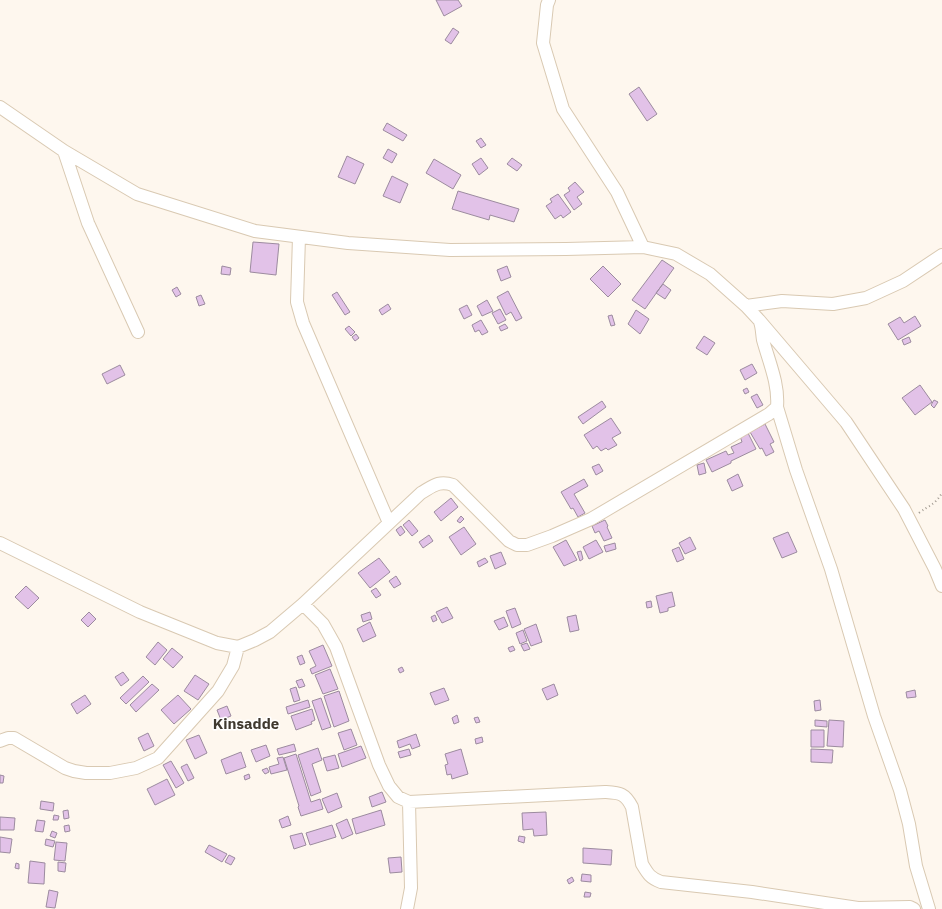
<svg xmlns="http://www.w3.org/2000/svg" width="942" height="909" viewBox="0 0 942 909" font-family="'IBM Plex Sans',sans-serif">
  <rect width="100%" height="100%" fill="#fef7ee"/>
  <path fill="#e2c2e8" stroke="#9c8b9f" d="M436 0H458L462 6 444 16Z
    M453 28 459 32 451 44 445 40Z
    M639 87 657 114 647 121 629 94Z
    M387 123 407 135 403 141 383 130Z
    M481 138 486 145 481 148 476 141Z
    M388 149 397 154 392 163 383 158Z
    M347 156 364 164 355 184 338 177Z
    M481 158 488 168 479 175 472 164Z
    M512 158 522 165 517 171 507 164Z
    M434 159 461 175 453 189 426 173Z
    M392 176 408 184 400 203 383 196Z
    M575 182 584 192 577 197 582 204 574 210 564 195 570 191 568 188Z
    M458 191 519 209 514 222 490 215 489 220 452 209Z
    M558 194 571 212 563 218 561 215 555 219 546 206 552 202 550 199Z
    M253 242 279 244 276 275 250 272Z
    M662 260 674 268 645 309 632 300Z
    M222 266 231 268 230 275 221 274Z
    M507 266 511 277 501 281 497 270Z
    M603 266 621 284 608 297 590 279Z
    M663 284 671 290 665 299 656 293Z
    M177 287 181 294 176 297 172 290Z
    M508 291 522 318 516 321 511 312 506 315 497 297Z
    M337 292 350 312 345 315 332 295Z
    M201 295 205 304 199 306 196 297Z
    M487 300 493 311 482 316 477 306Z
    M388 304 391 309 382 315 379 310Z
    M467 305 472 315 464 319 459 309Z
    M500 309 506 320 498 324 492 313Z
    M636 310 649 319 640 334 628 324Z
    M612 315 615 325 611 326 608 316Z
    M915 316 921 326 898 340 888 324 900 317 904 323Z
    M481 320 488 332 482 335 479 330 475 332 472 325Z
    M505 324 508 328 501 331 499 327Z
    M349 326 355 332 351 336 345 329Z
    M356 334 359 338 355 341 352 337Z
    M704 336 715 343 707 355 696 348Z
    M909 337 911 342 904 345 902 340Z
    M752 364 757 373 745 380 740 370Z
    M120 365 125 375 107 384 102 374Z
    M920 385 932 402 915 415 902 398Z
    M747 388 749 392 745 394 743 390Z
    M757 394 763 405 757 408 751 397Z
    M934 400 938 402 934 408 931 405Z
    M602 401 606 407 583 424 578 417Z
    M611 418 621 433 612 438 617 445 608 450 606 448 601 451 597 446 593 449 584 435Z
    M765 424 774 442 770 444 774 452 766 456 762 448 760 449 750 432Z
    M748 433 756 449 731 461V463L712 472 706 460 726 451 728 455 734 453 731 447 742 442 740 436Z
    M704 463 706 473 699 475 697 465Z
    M599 464 603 471 596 475 592 467Z
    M738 474 743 486 732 491 727 480Z
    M584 479 588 486 574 494 585 513 578 517 573 508 571 509 561 492Z
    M451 498 458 507 441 521 434 512Z
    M461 516 464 519 460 523 457 521Z
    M409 520 418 531 412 536 403 525Z
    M605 520 608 526 607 527 612 538 604 541 599 531 595 533 592 526Z
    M401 526 405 532 400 536 396 530Z
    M464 527 476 544 461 555 449 537Z
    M788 532 797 552 782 558 773 538Z
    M429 535 433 541 423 548 419 542Z
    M690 537 696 549 685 554 679 543Z
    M566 540 577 560 564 566 553 547Z
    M596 540 603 552 589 559 583 547Z
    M615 543 616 549 606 552 604 546Z
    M679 547 684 559 677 562 672 550Z
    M581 551 583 559 580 561 577 552Z
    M501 552 506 564 495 569 490 556Z
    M379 558 390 572 370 588 358 573Z
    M485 558 488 562 479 567 477 562Z
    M396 576 401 584 394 588 389 581Z
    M26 586 39 598 28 609 15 597Z
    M376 588 381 595 376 598 371 591Z
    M672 592 675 606 668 608V611L660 613 656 596Z
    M651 601 652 607 647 608 646 602Z
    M447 607 453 618 442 623 436 612Z
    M515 608 521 624 512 628 506 611Z
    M89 612 96 619 88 627 81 620Z
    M370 612 372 619 363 622 361 615Z
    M435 615 437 620 433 622 431 617Z
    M576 615 579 630 570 632 567 617Z
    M504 617 508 626 499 630 494 621Z
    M370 622 376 636 363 642 357 629Z
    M536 624 542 642 531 646 524 629Z
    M523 630 527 641 520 644 516 633Z
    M158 642 167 650 155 665 146 657Z
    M527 643 530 649 524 651 521 645Z
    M323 645 332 666 312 674 310 669 316 666 309 651Z
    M513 646 515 650 510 652 508 648Z
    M172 648 183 657 173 668 163 659Z
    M302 655 305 663 300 665 297 657Z
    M402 667 404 671 400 673 398 669Z
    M330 669 338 689 323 694 315 675Z
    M123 672 129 680 121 686 115 677Z
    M195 675 209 684 198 700 184 691Z
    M143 676 149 682 126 704 120 698Z
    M302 679 305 686 299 688 296 681Z
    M152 684 159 690 136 712 130 705Z
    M554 684 558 695 547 700 542 689Z
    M296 687 300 700 294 702 290 689Z
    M444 688 449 700 435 705 430 693Z
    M915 690 916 697 907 698 906 692Z
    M339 691 349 721 334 727 324 696Z
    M85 695 91 704 77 714 71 704Z
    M178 695 191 709 174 724 161 710Z
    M321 698 331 727 322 730 312 701Z
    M308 700 310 707 288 714 286 707Z
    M820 700 821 710 815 711 814 701Z
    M227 706 231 716 221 720 217 710Z
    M312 709 315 720 311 722 312 724 296 730 291 716Z
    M457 715 459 722 454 724 452 718Z
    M478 717 480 722 476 723 474 718Z
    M815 720 827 721V727L815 726Z
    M829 720 844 721 843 747 827 746Z
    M351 729 357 745 344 750 338 733Z
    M811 730H824V747H811Z
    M148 733 154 746 144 751 138 738Z
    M416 734 420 746 412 749 410 744 399 748 397 741Z
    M199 735 207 753 195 759 186 740Z
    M482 737 483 742 476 744 475 739Z
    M294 744 296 751 279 755 277 749Z
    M266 745 270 756 256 762 251 750Z
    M361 746 366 758 342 767 338 754Z
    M318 748 322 760 312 764 321 792 311 796 298 755Z
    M409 749 411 755 400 758 398 752Z
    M461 749 468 774 452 779 451 774 447 775 445 765 448 764 445 754Z
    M811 749 833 750 832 763 811 762Z
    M241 752 246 767 226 774 221 760Z
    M296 754 311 802 320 799 323 809 301 816 298 807 299 806 284 758Z
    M335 755 339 768 327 771 323 758Z
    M283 757 287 770 271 774 269 767 279 764 277 758Z
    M171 761 184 783 176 788 163 765Z
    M187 764 194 778 188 781 181 767Z
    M267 768 269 772 265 774 262 770Z
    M249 774 250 778 245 780 244 776Z
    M0 775 4 776 3 783H0Z
    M167 779 175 795 155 805 147 789Z
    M382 792 386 802 372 807 369 797Z
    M337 793 342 807 328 813 322 799Z
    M41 801 54 803 53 811 40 809Z
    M68 810 69 818 64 819 63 811Z
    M381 810 385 825 356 834 352 819Z
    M546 812 547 835 534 836 533 829 523 830 522 813Z
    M54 815 59 816 58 820H53Z
    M288 816 291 825 282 828 279 820Z
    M0 817 15 818 14 830H0Z
    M347 819 353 834 342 839 336 824Z
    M37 820 45 821 43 832 35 831Z
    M69 825 70 831 65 832 64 826Z
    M332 825 336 837 310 845 306 833Z
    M52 831 57 833 55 838 50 836Z
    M302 833 306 845 294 849 290 836Z
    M519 836 525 837 524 843 518 841Z
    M0 837 12 839 10 853 0 852Z
    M46 839 55 841 53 847 45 845Z
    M56 842 67 843 65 861 54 860Z
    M209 845 227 854 222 862 205 852Z
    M583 848 612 850 611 865 583 863Z
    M229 855 235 858 231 865 225 862Z
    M401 857 402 872 390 873 388 858Z
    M30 861 45 863 44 884 28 883Z
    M58 862 66 863 65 872 58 871Z
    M16 863 19 864V869L15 868Z
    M582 874 591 875V882L581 881Z
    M572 877 574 881 569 884 567 880Z
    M49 890 58 892 55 908 46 907Z
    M585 892 591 893 590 897H584Z"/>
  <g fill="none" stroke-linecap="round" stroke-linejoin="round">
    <defs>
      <path id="minor" d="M549 0 547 5 543 43 563 109 617 192 643 247
        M0 107 64 151 137 194 255 231 348 243 450 250 566 249 643 247 676 254 710 274 746 306 759 320 846 422 904 509 935 569 942 586
        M64 151 88 223 138 332
        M299 237 297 302 303 323 389 523
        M746 306 782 301 833 304 866 298 903 281 942 255
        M760 322C762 327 762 334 763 340 769 362 779 384 777 407L796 470 831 569 874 716 900 790 909 824 916 866 929 909
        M0 543 140 612 217 643 238 647 255 640 270 632 303 604 421 493C433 486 439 480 453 485L509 541 517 545H527L552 536 591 519 769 414 777 407
        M303 604 323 624 336 647 379 765 389 786 398 797 409 802 605 792C620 793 625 793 632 807L642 864C648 874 650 878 661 882L752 892 858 908 910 907 914 909
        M0 741 8 738H14L65 768 74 771 86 773H110L136 768 158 758 218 691 233 666 238 647
        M407 909 411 888 409 802"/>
    </defs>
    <use href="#minor" stroke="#d9c9b2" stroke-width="14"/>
    <path stroke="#a19a91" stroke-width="2" stroke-dasharray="1 3" stroke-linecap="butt" d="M919 513C929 505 934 506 942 493"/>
    <use href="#minor" stroke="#fff" stroke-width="12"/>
  </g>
  <g text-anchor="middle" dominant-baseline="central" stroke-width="3" stroke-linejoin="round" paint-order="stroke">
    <g font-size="15" font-weight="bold" fill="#3f3930" stroke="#fff">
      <text x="246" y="723">Kinsadde</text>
    </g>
  </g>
</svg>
